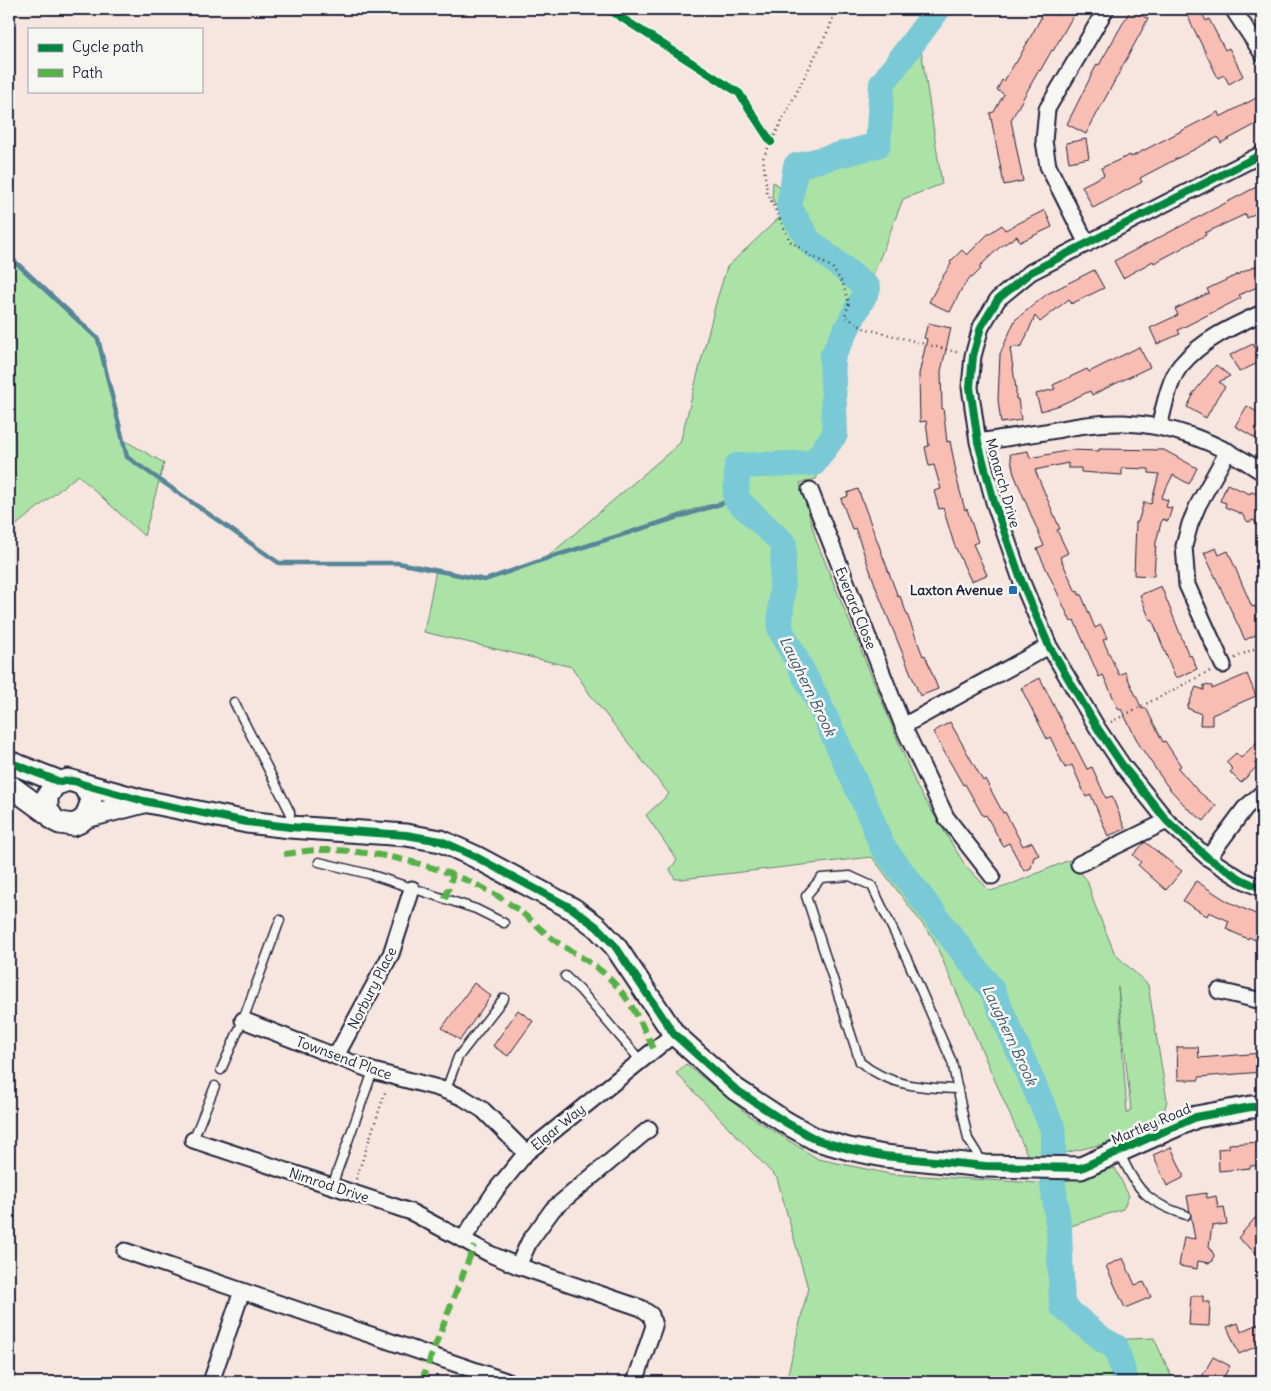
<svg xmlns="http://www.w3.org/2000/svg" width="1271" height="1391" viewBox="0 0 1271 1391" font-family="Delius,sans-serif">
  <rect width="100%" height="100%" fill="#f7e5df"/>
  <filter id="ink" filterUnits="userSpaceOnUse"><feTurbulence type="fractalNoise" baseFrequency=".02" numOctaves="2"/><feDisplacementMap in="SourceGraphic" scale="10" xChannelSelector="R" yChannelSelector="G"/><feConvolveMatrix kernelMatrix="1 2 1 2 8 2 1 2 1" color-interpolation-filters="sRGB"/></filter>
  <g filter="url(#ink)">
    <path fill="#abe3a7" stroke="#668271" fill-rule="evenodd" d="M919 36 942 184 903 199 868 288 832 357 835 434 816 479 800 483 816 540 917 787 965 865 990 891 1007 886 1069 860 1087 880 1094 903 1115 954 1148 985 1167 1100 1163 1116 1125 1139 1030 1161 933 938 872 857 681 879H675L670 869 677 860 646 815 669 794 591 696 572 667 424 632 436 570 485 580 545 559 680 443 717 299 727 267 781 216 772 198 773 182 783 189 796 166 878 145 882 84ZM727 501 590 545H589L700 507ZM1118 987 1131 1110 1128 1112H1127Z
      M9 256 98 339 122 439 164 463 144 536 78 475 9 531Z
      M686 1064 750 1116 818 1159 890 1174 1053 1184 1115 1168 1129 1196 1123 1209 1059 1230 1062 1306 1103 1340 1154 1338 1174 1382H786L808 1288 777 1178 676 1073Z"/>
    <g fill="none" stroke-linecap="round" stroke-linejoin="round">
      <path stroke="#578698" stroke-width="4.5" d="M9 256 98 339 127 457 279 563H398L485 580 545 559 736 499"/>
      <path stroke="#7ac9d6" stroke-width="26" d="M938 9 882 84 878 145 796 166 789 207 809 241 868 288 832 357 835 434 814 463 737 466 736 499 784 544 780 629 815 695 869 813 882 846 992 990 1053 1129V1184L1059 1230 1062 1306 1103 1340 1116 1347 1126 1382"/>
    </g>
    <path fill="#f8bdb3" stroke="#22223b" d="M1038 9H1045L1057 15 1060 9H1077L1053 51 1052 50 1040 71 1039 70 1011 120 1023 181 1004 185 990 113 994 112 1004 94 997 90 1002 80 1004 81 1015 63H1016L1041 18Z
      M1131 9 1148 19 1086 134 1067 124 1097 64 1099 65Z
      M1184 9H1200L1206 21 1209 19 1225 50 1229 48 1243 76 1229 84 1224 75 1218 78Z
      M1262 95V121L1221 143 1218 137 1140 178 1142 182 1093 208 1082 186 1104 175 1101 168 1130 155 1131 157 1218 112 1220 117Z
      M1086 139 1089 158 1069 162 1066 143Z
      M1262 184V203L1255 207 1258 212 1247 218 1246 214 1205 233 1206 235 1175 252 1154 263 1153 261 1123 278 1114 261Z
      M1045 210 1052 227 1020 242 1017 236 1000 247 979 267 981 269 972 278 971 276 961 290 950 312 929 302 940 281 951 264 950 262 962 250 967 255 987 235 1002 225 1005 230Z
      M1262 263V285L1239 295 1241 298 1178 330 1180 334 1157 344 1150 328 1178 315 1175 309 1209 293 1207 289Z
      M1094 270 1104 288 1071 304 1069 299 1040 322 1035 316 1022 346 1010 348 1016 389V399H1018L1021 420 1001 423 998 400 1000 354 1015 320 1047 294Z
      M928 323 951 328 941 371 942 409 943 408 947 442 950 441 956 472H955L965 510 967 509 978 542 973 544 987 575 971 581 954 544 943 508 939 509 934 491 941 489 934 465 929 466 925 447 929 446 926 421 920 422 919 374 927 339 924 338Z
      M1253 344 1262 361 1239 372 1230 355Z
      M1139 347 1150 367 1092 395 1090 391 1060 405 1041 411 1036 394 1055 389 1053 385 1087 369 1089 372Z
      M1216 365 1230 376 1219 382 1225 387 1218 396 1206 418 1187 407 1194 394 1191 396Z
      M1247 406 1262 415V442L1235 426Z
      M1099 449 1164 450 1197 468 1189 484 1173 475 1161 498 1168 500 1166 507 1172 508 1168 521 1162 519 1156 542 1154 576 1134 575 1136 522H1138L1144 502 1151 504 1159 474 1149 473V469L1122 468V475L1081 472V468H1068V463L1035 470 1060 529 1057 530 1068 553 1060 557 1076 592 1078 591 1079 595 1081 594 1095 628 1101 625 1107 638 1103 640 1119 675 1125 672 1142 709 1146 708 1163 742 1165 741 1181 766 1178 768 1198 791 1216 806 1204 821 1187 808 1168 787 1140 746 1121 709 1119 710 1103 675 1099 677 1074 620 1071 622 1037 549 1044 546 1014 474 1010 454 1028 451 1030 458 1071 450 1099 451Z
      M1227 484 1250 494 1251 492 1258 494 1262 501V536L1254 520 1248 522 1242 514 1225 507 1226 503 1220 501Z
      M858 489 898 597 900 596 923 656 925 655 938 689 920 696 878 593 855 528 852 529 841 499 848 496 847 493Z
      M1216 548 1219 555 1228 551 1252 607 1255 606 1262 621V632L1245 640 1204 553Z
      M1161 586 1189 656 1191 655 1197 669 1179 677H1175L1152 619 1150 620 1140 595Z
      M1247 674 1256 696 1212 715V725H1200L1201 714 1187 708 1196 687 1204 690V685L1212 686V689Z
      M1040 678 1068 734H1069L1087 769 1092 767 1106 798 1112 796 1125 829 1108 836 1091 795 1086 797 1072 765 1065 768 1050 737 1047 739 1021 688Z
      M950 722 983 781 985 779 1003 813 1005 812 1023 846 1032 842 1039 855 1034 857 1031 868 1024 871 1009 843 1003 846 986 815 983 816 965 784 963 785 933 732Z
      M1262 737V761L1241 783 1230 772 1233 769 1226 762 1236 753 1241 758Z
      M1145 842 1182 871 1166 890 1138 865 1141 862 1133 855Z
      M1196 881 1227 901 1262 917V938L1257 935 1255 940 1249 937 1248 939 1226 929 1229 921 1209 912 1207 916 1183 901Z
      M474 983 491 996 460 1040 442 1028Z
      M518 1010 533 1021 508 1056 493 1046Z
      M1177 1047H1198L1199 1058 1262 1053V1072L1199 1077V1080H1178Z
      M1262 1142V1165L1250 1166V1168L1219 1171 1218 1149 1229 1148V1144Z
      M1171 1147 1183 1174V1178L1167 1186 1153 1155Z
      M1206 1193 1207 1198 1216 1196 1218 1208 1224 1207 1227 1224 1212 1226 1209 1246 1214 1255 1213 1261 1209 1263 1198 1261 1197 1269 1179 1266 1184 1237 1195 1239 1187 1196Z
      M1255 1218 1262 1225V1258L1238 1238Z
      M1123 1258 1135 1285 1144 1282 1151 1297 1125 1308 1106 1266Z
      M1191 1296H1203V1302H1210L1209 1326 1189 1325Z
      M1238 1323 1241 1332 1258 1324 1262 1332V1344L1239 1354 1227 1327Z
      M1213 1357 1230 1366 1221 1382H1199Z"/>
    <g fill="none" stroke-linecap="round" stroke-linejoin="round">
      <defs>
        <path id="lane" d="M234 702 290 812V825
          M319 862 369 874 476 909 504 923
          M565 976 580 990 641 1061
          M221 1070 243 1020 280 920
          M958 1089C922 1088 889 1086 860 1062L806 896 821 878 850 876 872 886 908 961 952 1062 968 1139 983 1163
          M446 1090 458 1057 504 998
          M193 1140 215 1086
          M1120 1153C1136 1190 1148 1203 1186 1215
          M332 1186 373 1071"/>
        <path id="street" d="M1233 9 1262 53
          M1262 154 1031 272 998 299 981 327 973 356 970 387 978 442 994 502 1021 580 1049 646 1098 729 1123 766 1167 821 1208 858 1241 879 1262 889
          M1087 244 1048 166 1044 141 1047 109 1106 9
          M1159 427C1164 408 1169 379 1181 365 1202 340 1233 326 1262 313
          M978 442C1000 439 1023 435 1045 432 1071 427 1098 422 1124 423 1175 425 1221 444 1262 472
          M810 490 903 726 946 817 992 876
          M1223 665 1187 585 1184 546 1190 524 1198 505 1228 451
          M903 726 1049 646
          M1208 858 1245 808 1262 793
          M1079 864 1167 821
          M1219 991 1262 1001
          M243 1020 373 1071 438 1088 462 1097 483 1110 526 1153
          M336 1056 391 954 412 889
          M193 1140 411 1212 490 1254 518 1266 641 1308 651 1315 654 1326 635 1382
          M463 1239 496 1190 526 1153 674 1034
          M125 1251 509 1382
          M518 1266 529 1242 553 1209 649 1129
          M211 1382 242 1291"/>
        <path id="secondary" d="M9 762 60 782
          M82 784 90 796 91 803 86 817 80 822 73 825 60 823 54 820 47 809V797L54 785 68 780 144 801 247 822 290 827 406 835 441 841 476 857 573 909 597 927 615 946 674 1034 735 1089 785 1122 817 1140 849 1149 884 1156 985 1166 1081 1168 1196 1117 1251 1107H1262
          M9 785 50 815
          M86 817 144 802"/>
      </defs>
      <use href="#lane" stroke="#22223b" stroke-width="11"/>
      <use href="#street" stroke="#22223b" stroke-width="19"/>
      <use href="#secondary" stroke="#22223b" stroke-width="25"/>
      <path stroke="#22223b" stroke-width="2.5" stroke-dasharray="1 4" stroke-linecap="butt" d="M836 9 829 29 763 158 767 192 790 241 811 256 832 267 843 284 849 303 845 316 863 328 960 353
        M1235 658 1262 645
        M1111 722 1210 671
        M356 1179 386 1090"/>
      <use href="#lane" stroke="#f6f6f2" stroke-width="8"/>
      <use href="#street" stroke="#f6f6f2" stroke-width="15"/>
      <use href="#secondary" stroke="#f6f6f2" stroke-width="21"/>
      <path stroke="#55b146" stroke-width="6" stroke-dasharray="12 6" stroke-linecap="butt" d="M284 854C295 853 307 850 318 850 379 849 460 869 510 904 527 915 541 931 557 942 570 951 584 958 596 967 626 989 639 1018 654 1050
        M445 899 453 875
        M421 1382 474 1246"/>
      <defs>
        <path id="cycleway" d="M608 9 739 93 771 142
          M1262 154 1031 272 998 299 981 327 973 356 970 387 978 442 994 502 1021 580 1049 646 1098 729 1123 766 1167 821 1208 858 1241 879 1262 889
          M9 762 60 782C69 780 74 780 82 784L144 801 247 822 290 827 406 835 441 841 476 857 573 909 597 927 615 946 674 1034 735 1089 785 1122 817 1140 849 1149 884 1156 985 1166 1081 1168 1196 1117 1251 1107H1262"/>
      </defs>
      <use href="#cycleway" stroke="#f6f6f2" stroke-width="11"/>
      <use href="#cycleway" stroke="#00873e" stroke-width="8"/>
    </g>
  </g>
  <rect fill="#1f6fb2" stroke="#f6f6f2" stroke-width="2" x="1008" y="585" width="10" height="10" rx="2.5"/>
  <g text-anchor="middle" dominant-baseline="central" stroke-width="5" stroke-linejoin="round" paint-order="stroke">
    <g font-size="14" fill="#22223b" stroke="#f6f6f2">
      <text transform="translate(1003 483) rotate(74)">Monarch Drive</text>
      <text transform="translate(856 608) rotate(68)">Everard Close</text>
      <text transform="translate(372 988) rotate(-63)">Norbury Place</text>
      <text transform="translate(344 1058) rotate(20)">Townsend Place</text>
      <text transform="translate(1151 1124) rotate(-23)">Martley Road</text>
      <text transform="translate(558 1127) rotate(-39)">Elgar Way</text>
      <text transform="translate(329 1185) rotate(18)">Nimrod Drive</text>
    </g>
    <g font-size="14" font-weight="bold" fill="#22223b" stroke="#f6f6f2" text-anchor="end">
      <text x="1003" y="590">Laxton Avenue</text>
    </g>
    <g font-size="15" font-style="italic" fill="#3c546a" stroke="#f6f6f2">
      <text transform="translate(808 686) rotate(64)">Laughern Brook</text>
      <text transform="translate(1010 1035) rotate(65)">Laughern Brook</text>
    </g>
  </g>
  <rect width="1271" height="1391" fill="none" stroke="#f6f6f2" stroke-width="30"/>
  <rect x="15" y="15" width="1241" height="1361" fill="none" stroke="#22223b" stroke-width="2" filter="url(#ink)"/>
  <rect x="28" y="28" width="175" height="65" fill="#f6f6f2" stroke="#a1a1a9"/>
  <rect x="38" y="44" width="25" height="8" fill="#00873e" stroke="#a1a1a9"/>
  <text x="72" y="52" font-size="15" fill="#22223b">Cycle path</text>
  <rect x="38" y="69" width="25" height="8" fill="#55b146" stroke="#a1a1a9"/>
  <text x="72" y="78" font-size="15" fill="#22223b">Path</text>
</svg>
